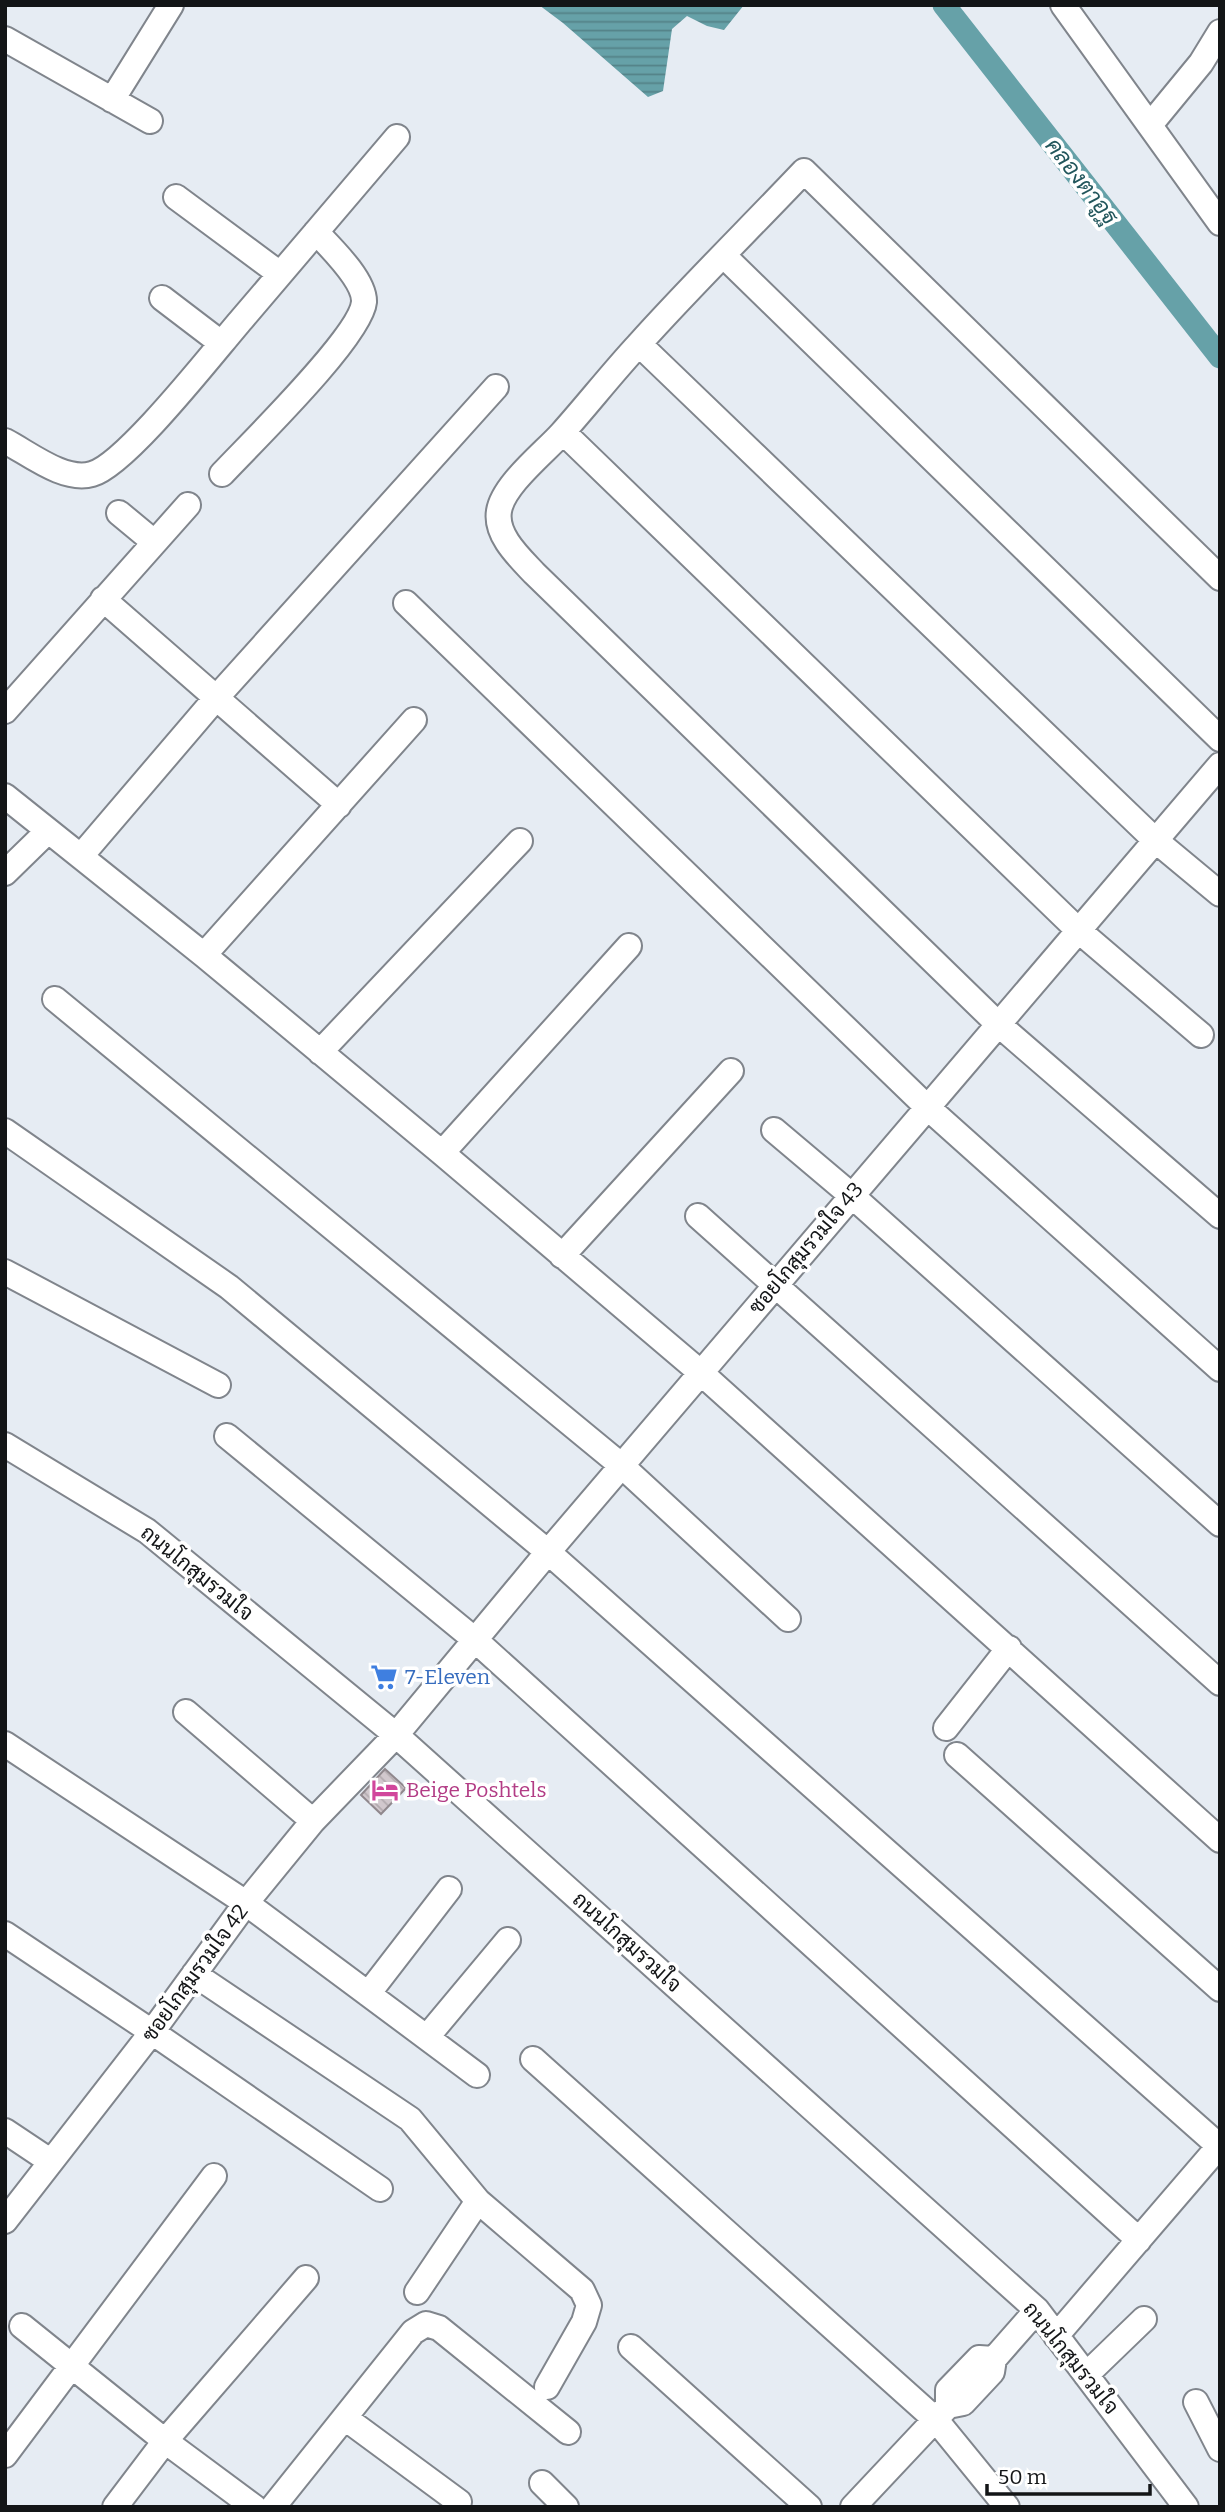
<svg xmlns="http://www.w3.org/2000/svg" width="1225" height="2512" viewBox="0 0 1225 2512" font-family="Bitter,Sarabun,serif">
  <defs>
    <pattern id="water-rules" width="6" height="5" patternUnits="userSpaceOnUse" patternTransform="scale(1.75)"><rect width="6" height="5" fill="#66a1a8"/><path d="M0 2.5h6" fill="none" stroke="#538288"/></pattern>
    <pattern id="building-back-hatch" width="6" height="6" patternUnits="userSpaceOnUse" patternTransform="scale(1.75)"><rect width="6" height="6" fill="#d1c8cd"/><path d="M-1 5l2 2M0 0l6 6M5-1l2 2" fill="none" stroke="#b3abaf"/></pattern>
  </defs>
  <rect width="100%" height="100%" fill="#e6ecf3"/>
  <path fill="url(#water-rules)" d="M539 5H744L724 30 707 26 687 16 672 29 663 91 648 97 563 23Z"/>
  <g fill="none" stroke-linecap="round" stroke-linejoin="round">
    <path stroke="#66a1a8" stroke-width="23" d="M944 5 1220 357"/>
  </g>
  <path fill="url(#building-back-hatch)" stroke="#90888d" stroke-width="2" d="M385 1769 406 1788 381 1814 361 1795Z"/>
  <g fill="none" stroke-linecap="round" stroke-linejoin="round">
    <defs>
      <path id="minor" d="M1063 5 1220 223
        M5 39 150 121
        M112 100 171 5
        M1150 125 1201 63 1220 32
        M176 197 280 274
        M724 256 1220 739
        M162 298 221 343
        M639 344 1155 840 1220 894
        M563 432 1078 930 1201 1035
        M5 441C30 454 64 482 92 474 126 465 215 350 242 319 294 258 345 198 397 137
        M222 474C250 444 361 336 364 302 365 280 330 247 316 232
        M119 513 154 542
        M1220 578 804 171C749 229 692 285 639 344 612 373 588 404 562 433 544 453 503 485 499 511 495 535 519 557 534 573L998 1024 1220 1216
        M103 599 339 805
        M406 603 927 1107 1220 1369
        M5 711 188 505
        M5 796 204 955 442 1153 700 1372 1220 1840
        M81 856 216 698 496 387
        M5 873 48 831
        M204 955 414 720
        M55 999 622 1466 788 1619
        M320 1052 520 841
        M774 1130 851 1195 1220 1524
        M5 1131 229 1287 548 1552 1219 2146
        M442 1153 629 946
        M698 1216 1220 1683
        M562 1256 731 1071
        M5 1272 218 1385
        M227 1436 474 1639 1139 2240
        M5 1445 147 1531 396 1735 1037 2310 1186 2507
        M186 1712 313 1821
        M946 1728 1009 1648
        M5 1744 246 1903 477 2075
        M957 1755 1220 1989
        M5 1934 152 2032 380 2189
        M194 1974 410 2119 478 2201 582 2290 589 2305 584 2322 547 2387
        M368 1994 449 1889
        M427 2037 508 1940
        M533 2059 936 2420 1007 2507
        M5 2131 50 2161
        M5 2221 152 2032 246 1903 313 1821 396 1735 548 1552 1220 765
        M417 2292 478 2201
        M22 2326 165 2441 254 2507
        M1056 2336 1220 2145
        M631 2347 809 2507
        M1086 2375 1144 2319
        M1196 2402 1220 2449
        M948 2406V2390L979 2358 994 2359
        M345 2418 459 2502
        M5 2455 214 2176
        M542 2483 566 2507
        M115 2507 165 2441 306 2278
        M273 2507 413 2332 426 2324 439 2328 568 2432
        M853 2507 948 2406 963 2403 992 2372 994 2359 1037 2310"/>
    </defs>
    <use href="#minor" stroke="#80858c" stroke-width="28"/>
    <use href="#minor" stroke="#fff" stroke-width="24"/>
  </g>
  <defs>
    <symbol id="supermarket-bare" viewBox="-9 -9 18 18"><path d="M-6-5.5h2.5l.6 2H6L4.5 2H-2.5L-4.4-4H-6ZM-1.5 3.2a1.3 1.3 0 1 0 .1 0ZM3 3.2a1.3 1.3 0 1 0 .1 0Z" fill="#3f7fe0" stroke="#fff" stroke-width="2.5" paint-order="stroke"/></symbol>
    <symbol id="hotel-bare" viewBox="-9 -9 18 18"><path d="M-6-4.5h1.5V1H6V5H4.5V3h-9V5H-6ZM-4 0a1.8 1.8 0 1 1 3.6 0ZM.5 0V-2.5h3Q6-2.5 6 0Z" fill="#d1479c" stroke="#fff" stroke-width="2.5" paint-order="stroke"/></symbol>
  </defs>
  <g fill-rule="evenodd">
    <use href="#supermarket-bare" x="365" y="1658" width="38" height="38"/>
    <use href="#hotel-bare" x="366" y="1771" width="38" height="38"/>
  </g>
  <g text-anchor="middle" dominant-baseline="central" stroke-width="7" stroke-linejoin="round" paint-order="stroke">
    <g font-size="21" fill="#131517" stroke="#fff">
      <text transform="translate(806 1248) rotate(-50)">ซอยโกสุมรวมใจ 43</text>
      <text transform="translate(197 1573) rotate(39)">ถนนโกสุมรวมใจ</text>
      <text transform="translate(627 1942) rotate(42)">ถนนโกสุมรวมใจ</text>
      <text transform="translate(195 1973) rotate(-54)">ซอยโกสุมรวมใจ 42</text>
      <text transform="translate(1071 2358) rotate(51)">ถนนโกสุมรวมใจ</text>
    </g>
    <g font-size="21" fill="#366cbe" stroke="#fff" text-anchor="start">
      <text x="405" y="1677">7-Eleven</text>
    </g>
    <g font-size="21" fill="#b23c85" stroke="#fff" text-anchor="start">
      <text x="406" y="1790">Beige Poshtels</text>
    </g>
    <g font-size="23" font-style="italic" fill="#22565c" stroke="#fff">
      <text transform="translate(1082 181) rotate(52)">คลองตาอูฐ</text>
    </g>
  </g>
  <rect width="1225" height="2512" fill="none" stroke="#131517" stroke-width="14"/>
  <path d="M987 2484v10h163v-10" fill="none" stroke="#131517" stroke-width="3.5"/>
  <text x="998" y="2484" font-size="21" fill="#131517" stroke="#ffffff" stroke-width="5" paint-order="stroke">50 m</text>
</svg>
